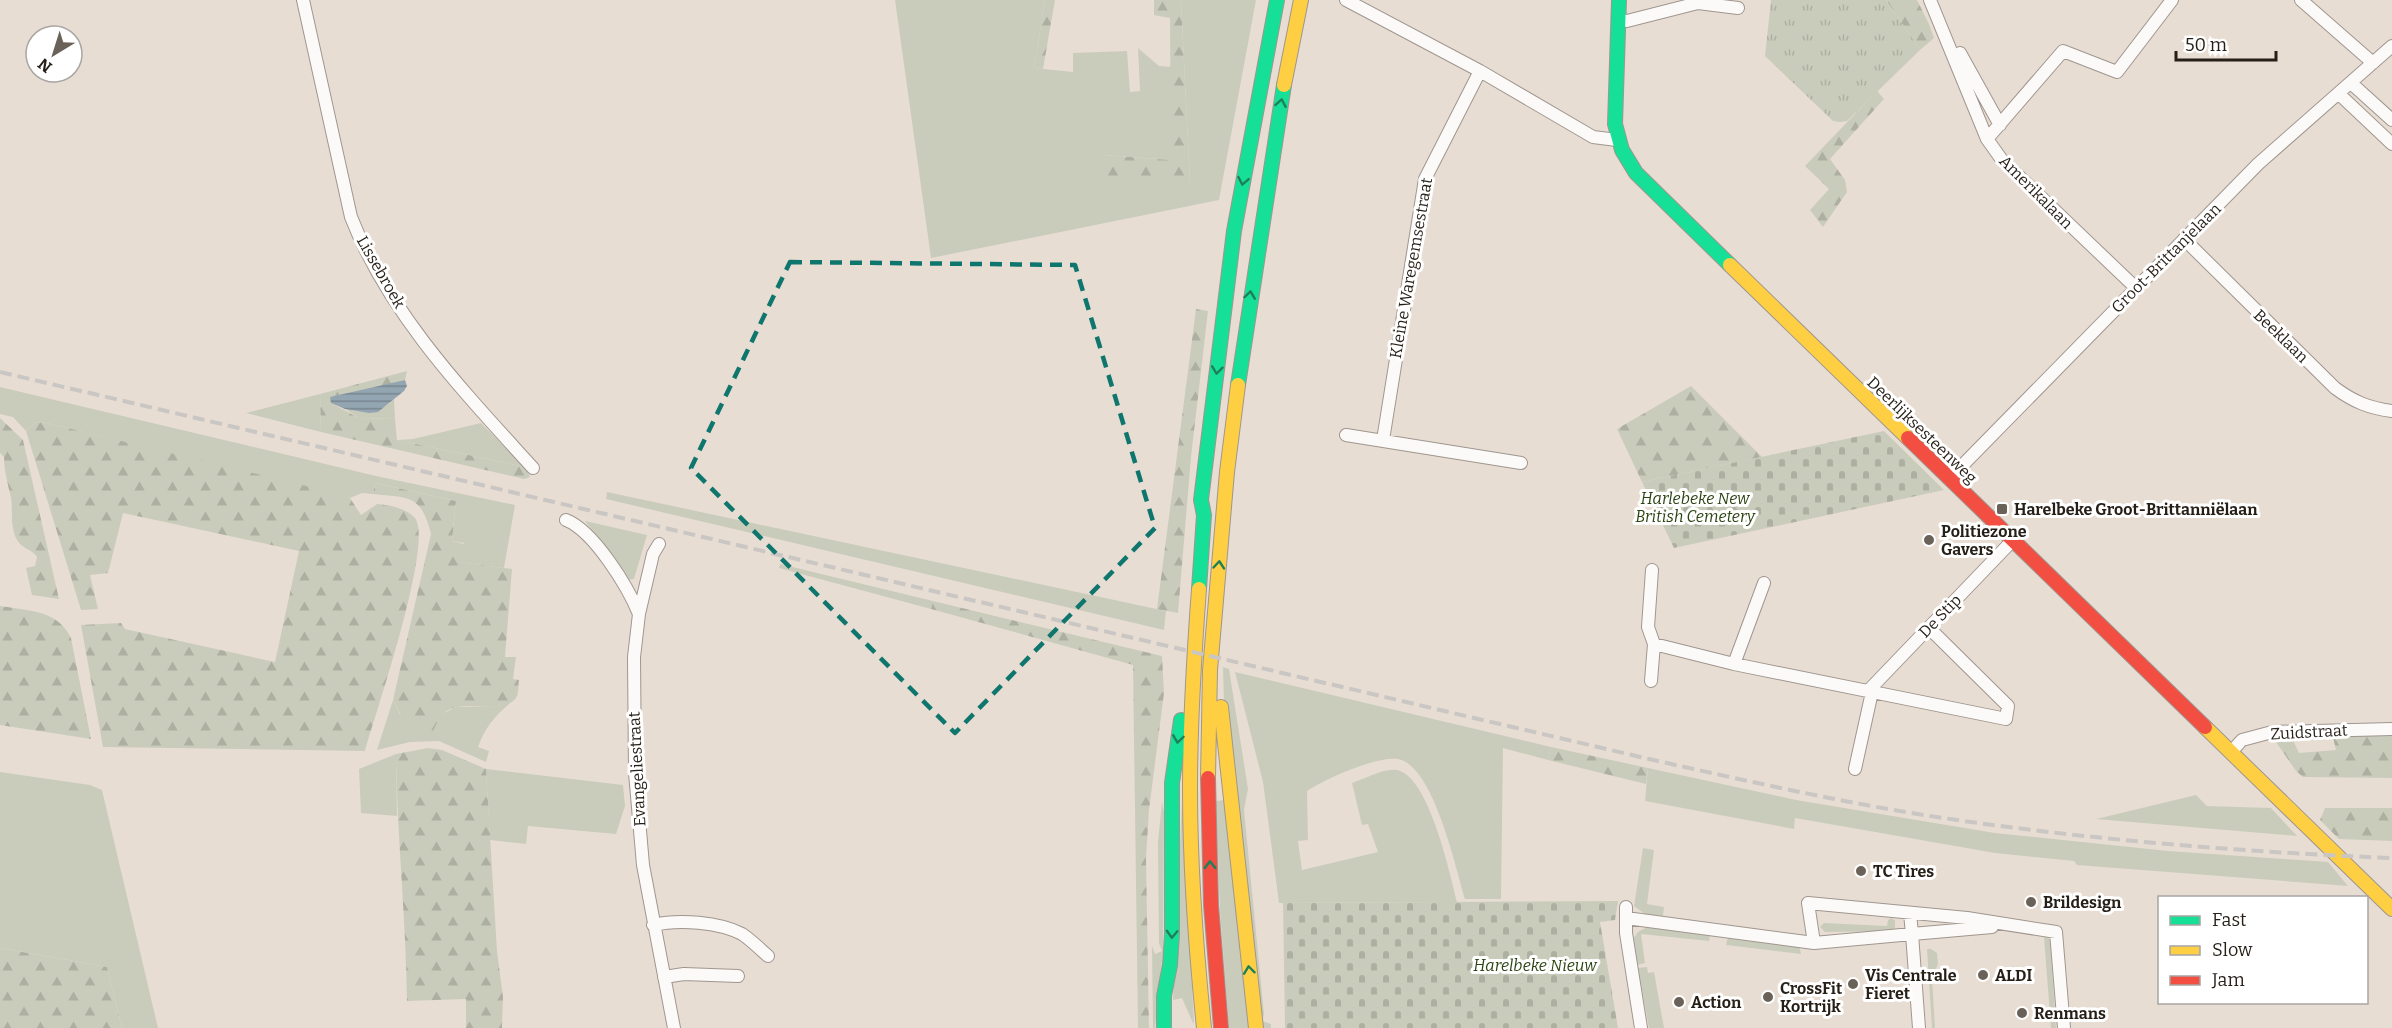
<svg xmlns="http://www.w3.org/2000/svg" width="2392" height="1028" viewBox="0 0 2392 1028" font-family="Bitter,serif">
  <defs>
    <pattern id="forest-firs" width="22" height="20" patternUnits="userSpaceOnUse" patternTransform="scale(1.5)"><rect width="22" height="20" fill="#caccbb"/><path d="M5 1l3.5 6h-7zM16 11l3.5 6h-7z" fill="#adafa0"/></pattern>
    <pattern id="cemetery-stones" width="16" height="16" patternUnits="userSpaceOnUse" patternTransform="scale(1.5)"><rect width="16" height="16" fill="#caccbb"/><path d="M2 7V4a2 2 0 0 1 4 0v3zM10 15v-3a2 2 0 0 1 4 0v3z" fill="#adafa0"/></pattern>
    <pattern id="park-tufts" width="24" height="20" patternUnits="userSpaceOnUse" patternTransform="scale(1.5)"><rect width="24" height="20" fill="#caccbb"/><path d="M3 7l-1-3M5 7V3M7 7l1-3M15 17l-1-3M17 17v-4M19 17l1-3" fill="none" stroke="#adafa0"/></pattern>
    <pattern id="water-rules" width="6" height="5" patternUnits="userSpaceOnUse" patternTransform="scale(1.5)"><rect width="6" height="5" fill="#93a5b1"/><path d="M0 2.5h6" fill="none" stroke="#78868f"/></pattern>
  </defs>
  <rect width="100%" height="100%" fill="#e8ddd3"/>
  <path fill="#caccbb" d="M895 0H1045L1034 68 1073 72V53L1127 51 1130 92 1140 91 1138 48 1159 66 1172 67 1171 160 1104 155 1190 182 1181 0H1256L1219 200 931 258Z
    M0 387 376 476 515 505 504 568 458 562 464 543 452 541 456 501 375 483 373 494 362 493 350 498 47 423 36 422 26 431 13 417 0 414Z
    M320 394 321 432 246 413Z
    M394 399 395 419 359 418 345 409C365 413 379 415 394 399Z
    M481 423 525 467 397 440 413 439Z
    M607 492 1166 611 1164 630 606 499Z
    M585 521 647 535 634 579 628 580Z
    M780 564 933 601 931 609 779 568Z
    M1223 667 1229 669 1248 789 1244 810 1264 1014 1262 1021 1271 1024V1028H1260L1224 703Z
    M1235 672 1551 747 1548 760 1503 748 1501 899H1465C1456 869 1433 763 1397 759 1373 757 1326 779 1307 791L1308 840 1298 841 1302 870 1378 852 1368 824 1362 825 1352 783C1365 779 1383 768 1397 770 1429 776 1450 874 1457 902L1279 903 1263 782Z
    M393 700 400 714 444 713 456 707 499 706 511 702C495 716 485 727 478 747L489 751 486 762 439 741 410 742 377 750Z
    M396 754 397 816 361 813 359 769Z
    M1648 768 1796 800 1995 833 2168 851 2328 862 2348 886 2077 865 2074 861 1995 853 1795 818 1794 829 1645 801Z
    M486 769 623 785 625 806 616 834 528 826 526 844 490 840Z
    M0 772 90 785 102 790 158 1028H122L107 967 0 948Z
    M2196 795 2207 806 2271 808 2297 836 2096 819Z
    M1224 800 1251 1028H1229L1220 911 1216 801Z
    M1182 801 1194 1023H1193L1182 998 1173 1000Z
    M1162 802 1164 812 1163 951 1155 1028H1153L1152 946 1155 954 1162 951 1159 943 1158 842Z
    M1643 848 1654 850 1647 904 1664 907 1663 916 1645 914 1634 906Z
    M1891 918 1895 920V931L1825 932 1820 927 1824 923 1887 926 1888 920Z
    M1647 927 1710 935 1709 941 1641 934 1645 963 1637 965 1633 939 1638 932Z
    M1728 937 1799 945 1801 954 1726 945Z
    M2044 937 2050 939 2056 1028H2051Z
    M1927 949H1931L1937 953 1938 964 1932 978 1935 1028H1932Z
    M1647 967 1648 973 1654 972 1664 1028H1649L1638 968Z"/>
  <path fill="url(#forest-firs)" d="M1045 0H1055L1043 69 1034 68Z
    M1154 0H1181L1190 183 1111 178 1099 168 1103 155 1171 160 1170 18 1154 15Z
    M1886 0H1917L1929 24 1934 38 1920 50Z
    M1877 91 1884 99 1830 159 1845 180 1847 192 1823 227 1810 210 1829 189 1805 166Z
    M1196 309 1208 311 1191 457 1178 613 1157 609Z
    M407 371 405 380 331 403 359 418 395 419 397 440 525 467 530 477 524 479 321 432 320 394Z
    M1691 386 1762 457 1642 482 1617 429Z
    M0 418 23 440 59 599 32 595 26 568 35 566 37 557C32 549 22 549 17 540 10 528 13 511 11 498 8 484 4 471 4 457L0 453Z
    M36 422 47 423 343 495 350 498 361 515 377 504C389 505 406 508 415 518 434 543 375 715 365 751L103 747 81 625 121 623 125 629 275 662 299 551 123 513 108 573 90 575 98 609 81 610 26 431Z
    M375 483 456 501 452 541 464 544 459 562 512 569 505 657H516L513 679 519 680C518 686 519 694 516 698 502 716 462 697 444 713 438 718 434 730 430 737 410 731 402 718 393 700L431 534C421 494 409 498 373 494Z
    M933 601 1162 656 1164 693 1149 810 1146 858 1149 1028H1138L1133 665 931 609Z
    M0 606C28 611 57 609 71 638L91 739 0 725Z
    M2392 735V778L2303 777 2296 771 2274 739 2292 738 2299 753 2336 750 2333 737Z
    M1551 747 1648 768 1646 784 1548 760Z
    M428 748 442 750 486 769 497 951 503 997 502 1028H466V999L407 1001C406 919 397 837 396 754Z
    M2325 808H2392V841L2339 839 2320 820Z
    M0 948 107 967 122 1028H0Z"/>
  <path fill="url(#cemetery-stones)" d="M1884 431 1944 490 1674 548 1642 482Z
    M1618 901 1615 920 1600 922 1618 1028H1285L1283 903Z"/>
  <path fill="url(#park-tufts)" d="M1771 0H1886L1920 50 1847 121 1840 122 1833 121 1765 56Z"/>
  <path fill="url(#water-rules)" d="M405 380 407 386 404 391 378 412 369 413 345 409 331 403 330 397Z"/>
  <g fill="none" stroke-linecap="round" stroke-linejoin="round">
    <defs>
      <path id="street" d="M303 0 351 217C389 314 464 392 533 468
        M1346 0 1480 71 1593 137 1617 140
        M1930 0 1987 139 2002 160 2136 288
        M2301 0 2373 63
        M1618 20 1627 21 1698 3 1738 8
        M1960 53 2000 125
        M2351 83 2392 120
        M2339 94 2392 144
        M1987 139 2063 51 2117 72 2172 0
        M2184 239 2335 388C2354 402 2369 408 2392 411
        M1346 435 1521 463
        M1383 440 1425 179 1480 71
        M1949 479 2258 164 2392 46
        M566 520C594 531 628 587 639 614
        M659 544 653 554 639 614 634 657 635 773 643 865 674 1028
        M1654 644 1734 664 2006 719 2008 706 1929 628
        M1734 664 1764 583
        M1651 681 1654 644 1648 627 1652 570
        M1868 691 2012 541
        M2231 752 2242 740 2272 732 2392 729
        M1855 769 1872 692
        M1626 907V933L1641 1028
        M1910 913 1912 934 1992 927
        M1626 918 1814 943
        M653 925C679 919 719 922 742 934 751 940 760 949 768 956
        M664 977 684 974 738 976
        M1919 1028 1912 934 1814 943 1808 903 1967 918 2056 932 2064 1028"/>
      <path id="fast" d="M1619 0 1615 124 1622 150 1636 173 1730 265
        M1238 385 1284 85
        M1199 589 1204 515 1201 500 1234 231 1277 0
        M1164 1028V996L1170 965 1172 934V783L1181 720"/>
      <path id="slow" d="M1284 85 1301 0
        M1730 265 1908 438
        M1199 589C1194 656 1190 723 1190 790 1190 870 1196 949 1204 1028
        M1221 707 1256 1028
        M2205 727 2392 909
        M1208 778 1210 670 1227 472 1238 385"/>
      <path id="jam" d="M1908 438 2205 727
        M1208 778 1211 905 1221 1028"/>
    </defs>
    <use href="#street" stroke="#9f968f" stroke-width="14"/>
    <use href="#fast" stroke="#9f968f" stroke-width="16"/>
    <use href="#slow" stroke="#9f968f" stroke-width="16"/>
    <use href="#jam" stroke="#9f968f" stroke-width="16"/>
    <use href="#street" stroke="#fcfaf8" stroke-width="12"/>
    <use href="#fast" stroke="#16e098" stroke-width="14"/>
    <use href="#slow" stroke="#ffcf43" stroke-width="14"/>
    <use href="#jam" stroke="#f24e42" stroke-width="14"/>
    <path stroke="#c9c6c3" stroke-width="4" stroke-dasharray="12 6" stroke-linecap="butt" d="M0 372 1649 759C1747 781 1844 803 1943 818 2092 840 2242 852 2392 858"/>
  </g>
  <defs><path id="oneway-chevron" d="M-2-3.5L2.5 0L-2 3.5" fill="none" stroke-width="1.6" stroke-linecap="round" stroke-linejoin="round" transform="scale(1.5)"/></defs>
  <g stroke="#1e8058">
    <use href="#oneway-chevron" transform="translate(1281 103) rotate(-80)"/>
    <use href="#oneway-chevron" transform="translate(1243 181) rotate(101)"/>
    <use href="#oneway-chevron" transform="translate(1250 295) rotate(-82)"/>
    <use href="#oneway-chevron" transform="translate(1217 370) rotate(97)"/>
    <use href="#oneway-chevron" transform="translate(1219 565) rotate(-85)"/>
    <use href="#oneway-chevron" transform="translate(1178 739) rotate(98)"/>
    <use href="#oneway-chevron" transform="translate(1210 865) rotate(-91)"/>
    <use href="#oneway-chevron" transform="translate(1172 934) rotate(92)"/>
    <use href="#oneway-chevron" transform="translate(1249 970) rotate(-97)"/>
  </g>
  <path fill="none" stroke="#0f766e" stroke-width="4.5" stroke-dasharray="12 8" stroke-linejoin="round" d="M790 262 1075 265 1155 528 955 733 691 468Z"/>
  <g fill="#6a6259" stroke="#fff" stroke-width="2">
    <rect x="1996" y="503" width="12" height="12" rx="3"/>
    <circle cx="1929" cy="540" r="6"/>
    <circle cx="1861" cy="871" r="6"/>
    <circle cx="2031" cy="902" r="6"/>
    <circle cx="1983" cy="975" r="6"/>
    <circle cx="1853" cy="984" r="6"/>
    <circle cx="1768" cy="997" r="6"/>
    <circle cx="1679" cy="1002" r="6"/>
    <circle cx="2022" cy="1013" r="6"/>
  </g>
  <g text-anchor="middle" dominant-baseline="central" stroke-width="6" stroke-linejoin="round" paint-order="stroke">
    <g font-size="16" fill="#261f18" stroke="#fff">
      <text transform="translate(2036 192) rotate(45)">Amerikalaan</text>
      <text transform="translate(2166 258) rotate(-45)">Groot-Brittanjelaan</text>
      <text transform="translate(1411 268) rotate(-80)">Kleine Waregemsestraat</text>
      <text transform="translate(381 272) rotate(60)">Lissebroek</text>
      <text transform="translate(2281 336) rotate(44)">Beeklaan</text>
      <text transform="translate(1922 430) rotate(44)">Deerlijksesteenweg</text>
      <text transform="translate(1940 616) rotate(-46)">De Stip</text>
      <text transform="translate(2309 732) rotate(-3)">Zuidstraat</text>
      <text transform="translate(637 769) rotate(-93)">Evangeliestraat</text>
    </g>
    <g font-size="16" font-style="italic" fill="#2c4312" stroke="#fff">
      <text x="1695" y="498">Harlebeke New<tspan x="1695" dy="18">British Cemetery</tspan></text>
      <text x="1535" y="965">Harelbeke Nieuw</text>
    </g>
    <g font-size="16" font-weight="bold" fill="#261f18" stroke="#fff" text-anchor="start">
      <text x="2014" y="509">Harelbeke Groot-Brittanniëlaan</text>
      <text x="1941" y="531">Politiezone<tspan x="1941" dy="18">Gavers</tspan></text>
      <text x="1873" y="871">TC Tires</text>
      <text x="2043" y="902">Brildesign</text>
      <text x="1865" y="975">Vis Centrale<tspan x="1865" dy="18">Fieret</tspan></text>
      <text x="1995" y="975">ALDI</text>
      <text x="1780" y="988">CrossFit<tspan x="1780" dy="18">Kortrijk</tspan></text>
      <text x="1691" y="1002">Action</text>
      <text x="2034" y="1013">Renmans</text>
    </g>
  </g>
  <rect x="2158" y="896" width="210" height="108" fill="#ffffff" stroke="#a8a5a3" stroke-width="1.5"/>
  <rect x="2170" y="916" width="30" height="9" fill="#16e098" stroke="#a8a5a3" stroke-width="1.5"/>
  <text x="2212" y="926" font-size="18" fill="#261f18">Fast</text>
  <rect x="2170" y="946" width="30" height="9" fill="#ffcf43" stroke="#a8a5a3" stroke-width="1.5"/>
  <text x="2212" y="956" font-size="18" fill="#261f18">Slow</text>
  <rect x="2170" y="976" width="30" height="9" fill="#f24e42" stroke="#a8a5a3" stroke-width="1.5"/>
  <text x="2212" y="986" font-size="18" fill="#261f18">Jam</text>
  <g transform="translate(54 54) rotate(218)"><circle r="28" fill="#ffffff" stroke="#a8a5a3" stroke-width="1.5"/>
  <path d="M0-4.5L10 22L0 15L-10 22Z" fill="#6a6259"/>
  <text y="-9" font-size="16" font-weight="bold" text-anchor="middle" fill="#261f18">N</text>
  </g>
  <path d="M2176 51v9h100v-9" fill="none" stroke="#261f18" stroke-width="3"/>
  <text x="2185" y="51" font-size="18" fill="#261f18" stroke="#ffffff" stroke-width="4.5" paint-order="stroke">50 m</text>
</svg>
